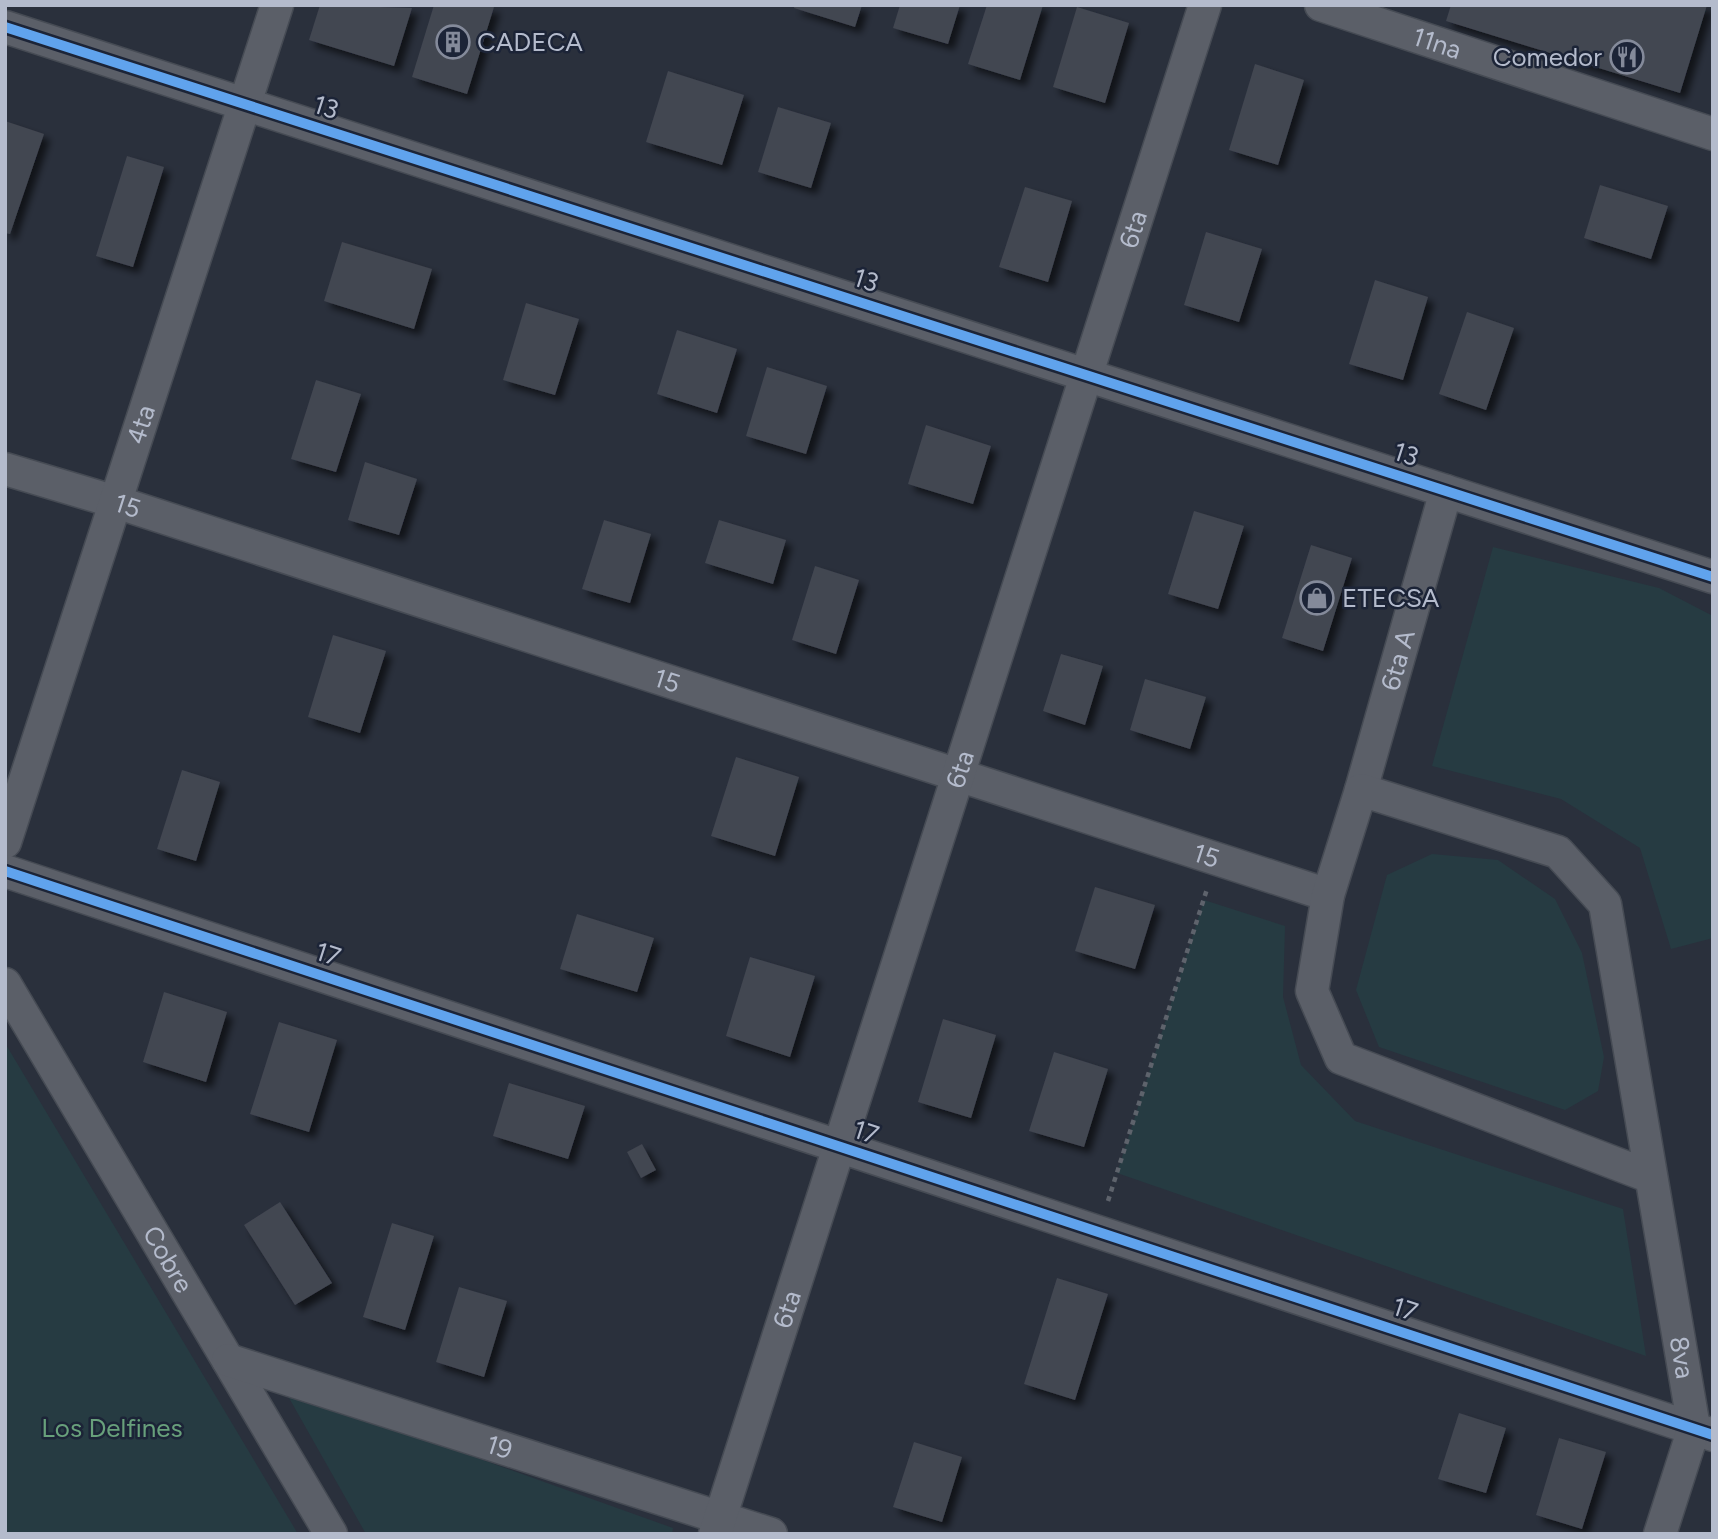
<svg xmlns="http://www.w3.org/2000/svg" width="1718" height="1539" viewBox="0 0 1718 1539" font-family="Figtree,sans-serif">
  <defs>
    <filter id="shadow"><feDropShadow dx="6" dy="6" stdDeviation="3.5" flood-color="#0009"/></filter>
  </defs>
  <rect width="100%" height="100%" fill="#2a303c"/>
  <path fill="#263b42" d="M1493 547 1659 588 1713 616V938L1671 949 1640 848 1561 799 1432 766Z
    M1432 854 1498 860 1555 899 1582 953 1604 1057 1598 1091 1565 1110 1379 1047 1356 990 1387 875Z
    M1204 900 1285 926 1283 997 1301 1065 1355 1121 1623 1209 1646 1356 1117 1173Z
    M5 1043 298 1534H5Z
    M284 1389 673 1528 672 1534H366Z"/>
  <path fill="#424651" filter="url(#shadow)" d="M320 5 412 8 394 66 309 40Z
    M434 5 494 7 467 94 412 77Z
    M795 5H862L855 27 794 8Z
    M900 5H960L948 44 893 28Z
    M987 5H1043L1020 80 968 64Z
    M1451 5H1707L1680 93 1446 21Z
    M1077 7 1129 23 1105 103 1053 87Z
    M1255 64 1304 80 1278 165 1229 150Z
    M668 71 744 95 722 165 646 142Z
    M778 107 831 123 811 188 758 172Z
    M5 121 44 134 10 234 5 233Z
    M127 156 164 167 133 267 96 256Z
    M1600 185 1668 206 1651 259 1584 238Z
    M1025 187 1072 201 1048 282 999 267Z
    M1206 232 1262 249 1239 322 1184 305Z
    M342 242 432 269 414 329 324 301Z
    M1375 280 1428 297 1403 380 1349 364Z
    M526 303 579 319 555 395 503 380Z
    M1467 312 1514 328 1486 410 1439 394Z
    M677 330 737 349 717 413 657 394Z
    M767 367 827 386 806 454 746 436Z
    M316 380 361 394 336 472 291 459Z
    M926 425 991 446 973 504 908 484Z
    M365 462 417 479 399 535 348 520Z
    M1194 511 1244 526 1218 609 1168 594Z
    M604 520 651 534 630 603 582 589Z
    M719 520 786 540 773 584 705 563Z
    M1311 545 1352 558 1323 651 1282 638Z
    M815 566 859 580 836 654 792 640Z
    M333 635 386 651 360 733 308 717Z
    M1061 654 1103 666 1085 725 1043 711Z
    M1145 679 1206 697 1190 749 1130 730Z
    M736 757 799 777 775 856 711 836Z
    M182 770 220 782 196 861 157 849Z
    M1095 887 1155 905 1135 969 1075 951Z
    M577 914 654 938 637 992 560 969Z
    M750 957 815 976 790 1057 726 1036Z
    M164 992 227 1012 206 1082 143 1062Z
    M943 1019 996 1035 971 1118 918 1102Z
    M279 1022 337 1040 309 1132 250 1114Z
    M1054 1052 1108 1069 1084 1147 1029 1131Z
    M509 1083 585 1106 568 1159 493 1136Z
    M642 1144 656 1170 641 1178 627 1152Z
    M280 1202 332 1283 295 1305 244 1225Z
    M392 1223 434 1236 405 1330 363 1317Z
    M1057 1278 1108 1294 1075 1400 1024 1384Z
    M459 1287 507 1301 484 1377 436 1362Z
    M1459 1413 1506 1428 1486 1493 1438 1479Z
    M1559 1438 1606 1452 1582 1529 1536 1515Z
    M914 1442 962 1457 942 1522 893 1507Z"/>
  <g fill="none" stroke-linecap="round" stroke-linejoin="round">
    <defs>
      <g id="street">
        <path id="s1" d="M1321 5 1713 134"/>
        <path d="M5 27 1713 577"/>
        <path id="s2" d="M5 469 116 502 1328 895"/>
        <path id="s3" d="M1361 790 1446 491"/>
        <path id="s4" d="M5 842 277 5"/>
        <path d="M5 871 1713 1435"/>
        <path id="s5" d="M5 984 331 1534"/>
        <path id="s6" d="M1651 1177 1341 1058 1312 991 1328 895 1361 790 1558 852 1605 904 1694 1428 1660 1534"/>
        <path id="s7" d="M228 1360 771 1534"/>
        <path id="s8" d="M715 1534 1205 5"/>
      </g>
    </defs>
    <use href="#street" stroke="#464b54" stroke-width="35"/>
    <path stroke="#5e636c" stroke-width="4.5" stroke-dasharray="5 5" stroke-linecap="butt" d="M1108 1201 1207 889"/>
    <use href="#street" stroke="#5b5f68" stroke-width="32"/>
    <defs>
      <path id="cycleway" d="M5 27 1713 577
        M5 871 1713 1435"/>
    </defs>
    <use href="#cycleway" stroke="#1c2437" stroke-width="15"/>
    <use href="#cycleway" stroke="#60a3ed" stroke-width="10"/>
  </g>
  <defs>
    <symbol id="building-ring" viewBox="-11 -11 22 22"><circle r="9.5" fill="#1c2437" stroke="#848a9a" stroke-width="1.5"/><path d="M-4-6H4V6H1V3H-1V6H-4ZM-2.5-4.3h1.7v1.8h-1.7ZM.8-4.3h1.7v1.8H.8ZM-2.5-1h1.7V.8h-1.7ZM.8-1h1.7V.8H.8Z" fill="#848a9a"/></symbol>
    <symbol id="restaurant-ring" viewBox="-11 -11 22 22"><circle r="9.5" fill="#1c2437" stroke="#848a9a" stroke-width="1.5"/><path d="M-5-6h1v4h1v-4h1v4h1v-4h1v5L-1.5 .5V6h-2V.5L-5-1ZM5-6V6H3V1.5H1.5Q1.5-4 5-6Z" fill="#848a9a"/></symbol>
    <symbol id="shop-ring" viewBox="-11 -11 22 22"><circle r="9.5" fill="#1c2437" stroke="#848a9a" stroke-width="1.5"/><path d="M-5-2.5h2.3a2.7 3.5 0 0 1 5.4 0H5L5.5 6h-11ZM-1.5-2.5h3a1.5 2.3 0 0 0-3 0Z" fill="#848a9a"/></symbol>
  </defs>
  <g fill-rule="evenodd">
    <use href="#building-ring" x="434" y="23" width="38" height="38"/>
    <use href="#restaurant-ring" x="1608" y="38" width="38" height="38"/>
    <use href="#shop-ring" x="1298" y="579" width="38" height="38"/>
  </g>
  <g text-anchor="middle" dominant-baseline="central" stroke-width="5" stroke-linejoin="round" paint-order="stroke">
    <g font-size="26" fill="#b4bbcc" stroke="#1c2437" text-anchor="start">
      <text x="477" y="42">CADECA</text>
      <text x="1602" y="57" text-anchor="end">Comedor</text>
      <text x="1342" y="598">ETECSA</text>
    </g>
    <g font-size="26" fill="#b4bbcc" stroke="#1c2437">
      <text stroke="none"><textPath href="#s1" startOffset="122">11na</textPath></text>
      <text transform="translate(326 107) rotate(18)">13</text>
      <text stroke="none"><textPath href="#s8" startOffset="1370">6ta</textPath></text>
      <text transform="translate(866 280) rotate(18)">13</text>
      <text stroke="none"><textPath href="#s4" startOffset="439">4ta</textPath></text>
      <text transform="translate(1406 454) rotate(18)">13</text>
      <text stroke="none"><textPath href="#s2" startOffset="128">15</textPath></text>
      <text stroke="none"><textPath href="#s3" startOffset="135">6ta A</textPath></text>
      <text stroke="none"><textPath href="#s2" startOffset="695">15</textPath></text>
      <text stroke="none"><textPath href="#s8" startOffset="803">6ta</textPath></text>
      <text stroke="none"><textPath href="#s2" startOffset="1262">15</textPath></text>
      <text transform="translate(328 954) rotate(18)">17</text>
      <text transform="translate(866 1132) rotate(18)">17</text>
      <text stroke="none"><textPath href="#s5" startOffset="320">Cobre</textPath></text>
      <text stroke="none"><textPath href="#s8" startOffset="236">6ta</textPath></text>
      <text transform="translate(1405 1309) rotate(18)">17</text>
      <text stroke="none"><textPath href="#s6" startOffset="1349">8va</textPath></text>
      <text stroke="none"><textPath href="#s7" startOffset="285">19</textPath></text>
    </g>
    <g font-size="26" fill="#68a07b" stroke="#1c2437">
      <text x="112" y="1428">Los Delfines</text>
    </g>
  </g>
  <rect width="1718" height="1539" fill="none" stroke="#b4bbcc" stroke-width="14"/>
</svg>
